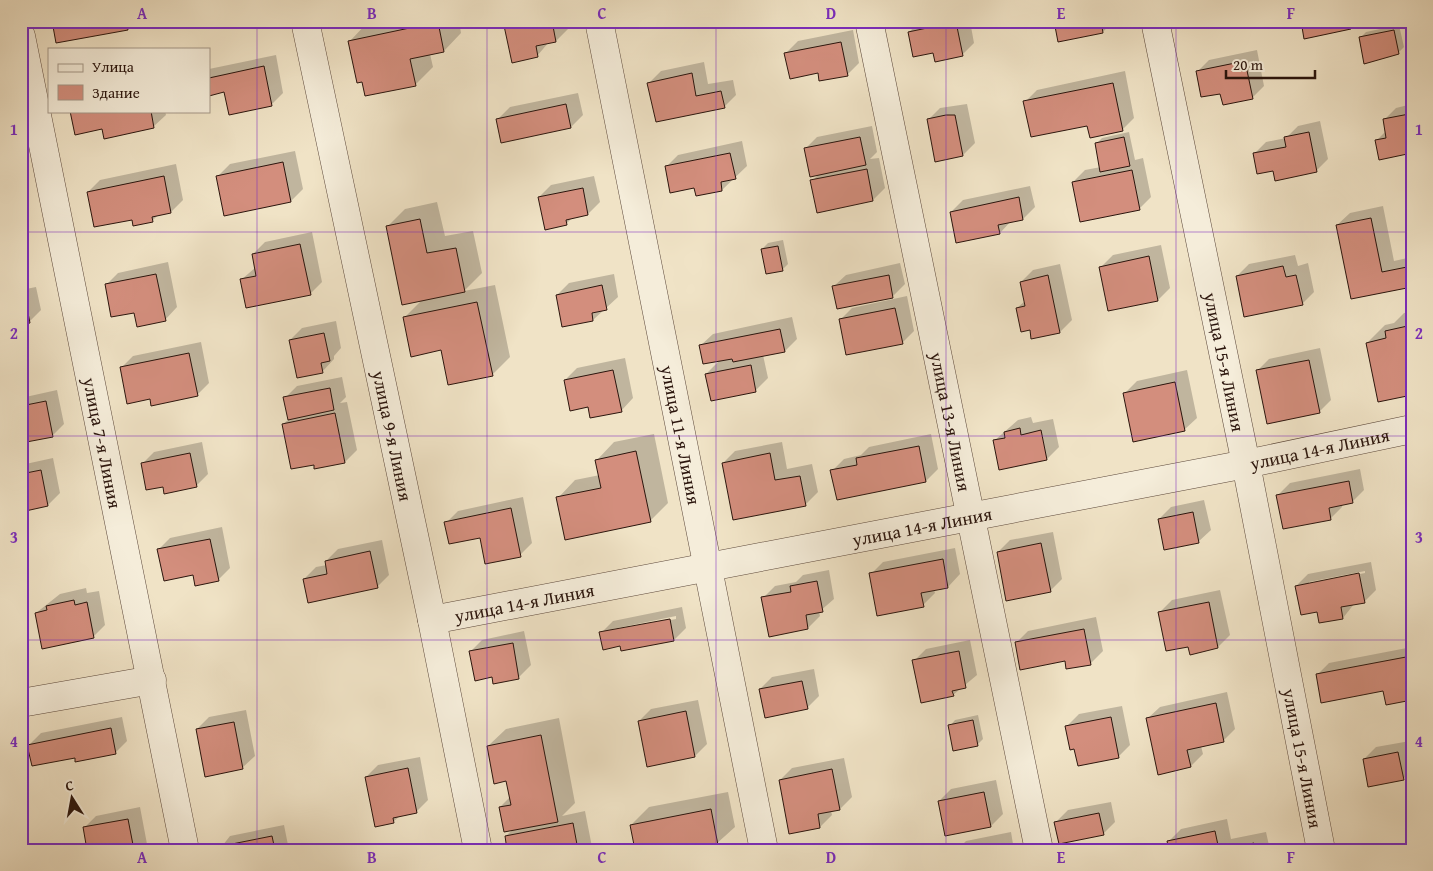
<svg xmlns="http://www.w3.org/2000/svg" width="1433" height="871" viewBox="0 0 1433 871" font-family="'Gentium Book Plus',serif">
  <rect width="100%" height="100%" fill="#f0e3c6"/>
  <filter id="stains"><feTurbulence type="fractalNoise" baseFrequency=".004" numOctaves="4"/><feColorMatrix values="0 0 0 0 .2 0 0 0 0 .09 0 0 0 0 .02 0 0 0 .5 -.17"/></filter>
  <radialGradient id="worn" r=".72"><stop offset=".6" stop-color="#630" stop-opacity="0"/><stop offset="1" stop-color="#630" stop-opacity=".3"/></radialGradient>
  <path fill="#0003" fill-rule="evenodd" d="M53 21H134L127 29Z
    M378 21H459L461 33 444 51 430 54 433 67 415 85 363 80 350 41 367 23Z
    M504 21H566L568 29 556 41 549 42 537 56Z
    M921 21H970L974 43 962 55 934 51 909 32Z
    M1055 21H1113L1103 32Z
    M1302 21H1357L1350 28Z
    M1399 25 1404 47 1398 53 1360 38 1366 32Z
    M853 30 859 63 847 75 786 53 798 41Z
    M1257 50 1264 86 1252 98 1221 92 1197 72 1209 60Z
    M276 55 283 93 271 105 225 91 209 94V69Z
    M704 62 708 84 733 80 736 95 724 107 649 83 661 71Z
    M1125 71 1134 118 1122 130 1088 125 1025 102 1037 90Z
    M578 93 583 115 571 127 498 119 510 107Z
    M967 104 975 143 963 155 936 161 928 120 940 108Z
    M1412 104V152L1377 140 1386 131 1384 120 1396 108Z
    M71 111H165L166 115 153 127 103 128Z
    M1320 121 1328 159 1316 171 1274 170 1254 154 1266 142 1286 138 1298 126Z
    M872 126 877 152 870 159 879 158 885 188 873 200 812 181 819 174 805 149 817 137Z
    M1129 132 1135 160 1143 158 1151 197 1139 209 1073 182 1085 170 1101 167 1096 144 1102 138Z
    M742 141 747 166 722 190 695 187 666 167 678 155Z
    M295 151 303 189 291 201 225 214 218 176 230 164Z
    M176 164 183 200 171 212 159 214 152 221 133 219 88 192 100 180Z
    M594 176 600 202 588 214 573 217 566 224 539 197 551 185Z
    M1030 186 1035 207 1023 219 1011 221 1000 233 951 212 963 200Z
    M437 202 445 236 473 231 482 273 464 291 495 285 510 357 492 375 442 349 404 318 423 299 387 227 405 209Z
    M1383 206 1394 261 1412 257V285L1352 298 1337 225 1350 213Z
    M21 214 27 240 21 246Z
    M312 232 322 282 310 294 241 280 256 267 253 254 265 242Z
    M783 240 788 264 782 270 762 249 768 243Z
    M1161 245 1170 288 1158 300 1101 267 1113 255Z
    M1295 255 1298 266 1308 263 1314 292 1302 304 1237 276 1249 264Z
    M168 262 177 307 165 320 106 285 118 273Z
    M900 263 905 284 893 296 833 287 846 275Z
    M1060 264 1072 320 1060 332 1031 329 1017 308 1025 301 1021 282 1033 270Z
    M614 274 618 297 593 320 557 295 569 283Z
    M36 287 41 310 29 322 21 324V290Z
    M907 296 914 331 902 343 840 320 852 308Z
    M1412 312V393L1367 343 1385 325 1394 323 1404 313Z
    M792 317 797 339 785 351 763 355 768 378 756 390 706 374 721 359 700 346 713 334Z
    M336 321 341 348 334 356V359L322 372 290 340 302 328Z
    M201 342 209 383 197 395 151 398 121 368 133 356Z
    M1320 348 1331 400 1319 412 1257 371 1269 359Z
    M625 358 633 398 621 411 589 405 565 380 577 368Z
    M1187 370 1197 418 1184 430 1125 393 1137 381Z
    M342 377 346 397 340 403 347 402 357 450 345 462 315 464 283 424 289 419 285 398 297 386Z
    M57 390 64 424 52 436 21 442V398Z
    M1031 417 1033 423 1053 419 1059 447 1047 459 994 441 1018 420Z
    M654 434 668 503 650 521 558 498 575 480 600 475 597 460 614 442Z
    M931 434 938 469 926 481 832 471 844 459 861 455 869 447Z
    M202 442 208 474 196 486 142 464 154 452Z
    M782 442 787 469 812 464 818 492 806 504 734 519 723 463 735 451Z
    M53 458 60 493 48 505 21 510V465Z
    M1360 469 1364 490 1352 502 1342 504V507L1330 519 1278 495 1290 483Z
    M523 497 532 543 520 555 446 523 458 511Z
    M1204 500 1211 530 1198 542 1159 519 1171 507Z
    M222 527 230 568 218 580 158 550 170 538Z
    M1053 532 1062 579 1050 591 998 552 1010 540Z
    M382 540 389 575 377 587 304 579 316 567 327 565 326 561 338 549Z
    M955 548 960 574 948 587 934 589 935 593 923 605 871 574 883 562Z
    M1371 562 1376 590 1364 602 1354 604 1343 618 1318 611 1296 586 1308 574ZM1365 571V573L1309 584V582Z
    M829 570 834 599 819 612 820 616 808 628 763 598 775 586 796 582 803 575Z
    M86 588 87 593 99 591 105 625 93 637 36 613 60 594Z
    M1220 590 1230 635 1218 647 1189 645 1160 612 1172 600Z
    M682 607 686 628 674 640 601 633 613 621ZM676 616V619L613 631V629Z
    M1096 617 1103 651 1091 663 1067 668 1066 660 1016 643 1028 631Z
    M524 631 531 665 519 677 494 682 493 676 470 652 482 640Z
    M970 640 977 675 953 695 914 661 926 649Z
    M1412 647V699L1384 690 1317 675 1329 663Z
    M814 669 819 696 807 708 760 689 772 677Z
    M1227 692 1235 729 1223 741 1201 746 1203 754 1191 766 1147 719 1160 707Z
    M698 700 707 744 695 756 639 721 651 709Z
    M1122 706 1130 745 1118 757 1075 748 1067 726 1079 714Z
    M246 710 255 756 242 768 197 729 209 717Z
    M978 715 983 739 977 745 950 726 955 720Z
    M122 717 127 741 115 753 76 756 29 745 41 733Z
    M559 718 575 803 562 816 585 811 592 847 589 850H508L506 836 513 829 500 807 510 797 507 780 488 746 506 729Z
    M1410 741 1412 771 1403 779 1364 759 1376 747Z
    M420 757 428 800 416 812 401 815 393 822 366 777 378 765Z
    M844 758 852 797 840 809 831 811 832 815 820 827 780 780 792 768Z
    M996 780 1003 814 991 826 939 801 951 789Z
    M728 792 735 827 715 845 716 850H636L631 825 649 807Z
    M1111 802 1115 822 1103 834 1056 822 1068 810Z
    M140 807 147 844 142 850H88L84 828 96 816Z
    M1227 819 1231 839 1266 832 1270 850H1170L1169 841 1181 829Z
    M284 825 289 850H219L230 836Z
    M1011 832 1014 850H957L966 841Z"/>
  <path fill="#d38e7d" stroke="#2b150d" d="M52 21H126L128 30 56 43Z
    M503 21H552L556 42 536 46 538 57 512 63Z
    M1054 21H1101L1103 33 1058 42Z
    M1301 21H1349L1351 29 1304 39Z
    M438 22 444 52 410 59 416 86 365 96 362 82 357 83 348 41Z
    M956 22 963 56 935 62 933 53 913 57 908 32Z
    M1394 30 1399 54 1364 64 1359 37Z
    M841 42 848 76 819 81 818 73 790 79 784 53Z
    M1245 61 1253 99 1223 105 1220 94 1201 97 1196 71Z
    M264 66 272 106 229 115 224 92 209 96V78Z
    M692 73 696 96 721 91 725 108 656 122 647 83Z
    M1113 83 1123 131 1090 138 1087 126 1031 137 1023 101Z
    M566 104 571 128 501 143 496 119Z
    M70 111H151L154 128 104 139 102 129 75 135Z
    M1409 114 1412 127V153L1379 160 1375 140 1386 138 1383 119Z
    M946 115H955L963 156 935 162 927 119Z
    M1309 132 1317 172 1275 181 1273 171 1257 174 1253 153 1286 147 1284 137Z
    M860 137 866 165 810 177 804 148Z
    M1124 137 1130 166 1100 172 1095 143Z
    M730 153 736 179 721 182 722 191 696 196 694 188 670 193 665 166Z
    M283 162 291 202 224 216 216 176Z
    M867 169 873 201 817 213 810 180Z
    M1132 170 1140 210 1080 222 1072 182Z
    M164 176 171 213 152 217 153 222 133 226 132 220 94 227 87 192Z
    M583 188 588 215 566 220 567 225 545 230 538 197Z
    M1019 197 1023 220 998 225 1000 234 956 243 950 212Z
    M1371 218 1382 272 1412 266V287L1351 299 1336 225Z
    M420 219 427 253 456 248 465 292 402 305 386 226Z
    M300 244 311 295 246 308 240 279 256 276 252 254Z
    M778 246 783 271 766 274 761 249Z
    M1149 256 1158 301 1108 311 1099 267Z
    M1283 266 1286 277 1296 275 1303 305 1244 317 1236 276Z
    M156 274 166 321 137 327 134 313 111 317 105 284Z
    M889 275 893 298 837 309 832 286Z
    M1048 275 1060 333 1031 339 1030 330 1021 332 1016 308 1025 306 1020 282Z
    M602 285 607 310 592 313 593 321 562 327 556 295Z
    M25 298 30 323 21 325V299Z
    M477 302 493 376 448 385 441 350 411 357 403 317Z
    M895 308 903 344 846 355 839 319Z
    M1412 325V395L1378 402 1366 343 1386 338 1385 331Z
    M780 329 785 352 733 362 732 359 703 364 699 345Z
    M324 333 330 361 321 363 323 373 297 378 289 340Z
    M189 353 198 396 151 406 150 399 127 404 120 367Z
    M1309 360 1320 413 1267 424 1256 370Z
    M751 365 756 392 711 401 705 374Z
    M613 370 622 412 590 418 588 407 570 411 564 380Z
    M1175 382 1185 431 1133 442 1123 393Z
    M330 388 334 410 288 420 283 397Z
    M46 401 53 437 21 443V406Z
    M335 413 345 463 314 469V465L291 469 282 424Z
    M1020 428 1021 435 1041 430 1047 460 999 470 993 440 1005 438 1004 432Z
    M919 446 926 482 837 500 830 470 857 465 856 458Z
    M636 451 651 522 565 540 556 497 601 488 595 460Z
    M190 453 197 487 164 494 163 487 146 490 141 463Z
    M770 453 775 480 800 476 806 506 733 520 722 463Z
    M41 470 48 506 21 512V474Z
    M1349 481 1353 503 1329 508 1331 520 1283 529 1276 495Z
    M511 508 521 557 485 564 480 538 449 544 444 522Z
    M1193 512 1199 543 1164 550 1158 519Z
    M210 539 219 581 195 586 193 575 164 581 157 549Z
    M1041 543 1051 592 1006 601 997 552Z
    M370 551 378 588 308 603 303 579 327 574 325 561Z
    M943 559 948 588 921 593 924 607 877 616 869 573Z
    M1359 573 1365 603 1341 607 1343 619 1319 623 1317 612 1301 615 1295 586Z
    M817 581 823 612 806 615 808 629 769 637 761 597 791 592 790 586Z
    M74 600 75 605 87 602 94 638 42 649 35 613 47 610 46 606Z
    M1209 602 1218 648 1190 655 1188 647 1166 651 1158 612Z
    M670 619 674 641 621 651 620 646 603 650 599 632Z
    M1084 629 1091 665 1066 669 1065 661 1020 670 1015 642Z
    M513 643 519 679 493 684 492 677 475 681 469 651Z
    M959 651 966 688 952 691 954 696 921 703 912 660Z
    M1406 657 1412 700 1386 705 1383 691 1321 703 1316 674Z
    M802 681 808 709 765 718 759 689Z
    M1216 703 1224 742 1187 750 1191 767 1158 775 1146 718Z
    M686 711 695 757 647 767 638 721Z
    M1111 717 1119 758 1078 766 1074 749 1070 750 1065 726Z
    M973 720 978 746 953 751 948 725Z
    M234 722 243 769 205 777 196 729Z
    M111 728 116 754 75 762V758L32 766 27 745Z
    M541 735 558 822 504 832 499 807 511 805 506 781 494 784 487 746Z
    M1398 752 1404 780 1368 787 1363 759Z
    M408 768 417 813 393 818 394 823 375 827 365 777Z
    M832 769 840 810 818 814 820 828 789 834 779 780Z
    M984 792 991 827 945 836 938 801Z
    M711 809 718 845 696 850H635L630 825Z
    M1099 813 1104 835 1059 844 1054 822Z
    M128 819 134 850H87L83 827Z
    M573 823 578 850H507L505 836Z
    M1215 831 1219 850H1169L1167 841Z
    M272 836 275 850H217V847Z
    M1254 843 1256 850H1223Z
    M999 844 1000 850H967Z"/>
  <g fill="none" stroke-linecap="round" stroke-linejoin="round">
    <defs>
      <g id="minor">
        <path id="s1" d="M305 21 432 620 478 850"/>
        <path id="s2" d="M599 21 764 850"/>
        <path id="s3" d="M869 21 1039 850"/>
        <path id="s4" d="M1155 21 1246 464 1321 850"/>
        <path id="s5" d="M21 36 185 850"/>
        <path id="s6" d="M432 620 1246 464 1412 429"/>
        <path d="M21 703 152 680"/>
      </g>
    </defs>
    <use href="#minor" stroke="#5c483b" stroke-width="29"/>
    <use href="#minor" stroke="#f5edda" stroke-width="28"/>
  </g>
  <path fill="none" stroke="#7b2cbf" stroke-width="1" stroke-opacity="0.55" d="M257 21V850M487 21V850M716 21V850M946 21V850M1176 21V850M21 232H1412M21 436H1412M21 640H1412"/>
  <g text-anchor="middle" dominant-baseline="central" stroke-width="4" stroke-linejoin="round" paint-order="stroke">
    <g font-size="18" fill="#2b150d" stroke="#f5edda">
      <text stroke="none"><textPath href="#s4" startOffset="348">улица 15-я Линия</textPath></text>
      <text stroke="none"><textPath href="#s3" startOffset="409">улица 13-я Линия</textPath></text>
      <text stroke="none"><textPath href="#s1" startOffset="424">улица 9-я Линия</textPath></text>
      <text stroke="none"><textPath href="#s2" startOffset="422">улица 11-я Линия</textPath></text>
      <text stroke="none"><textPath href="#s5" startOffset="415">улица 7-я Линия</textPath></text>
      <text stroke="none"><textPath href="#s6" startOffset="904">улица 14-я Линия</textPath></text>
      <text stroke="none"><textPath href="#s6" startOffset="499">улица 14-я Линия</textPath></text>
      <text stroke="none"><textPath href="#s6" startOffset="94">улица 14-я Линия</textPath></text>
      <text stroke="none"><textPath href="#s4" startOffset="752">улица 15-я Линия</textPath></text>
    </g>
  </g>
  <rect width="1433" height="871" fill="none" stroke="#f0e3c6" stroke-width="55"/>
  <rect x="48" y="48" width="162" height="65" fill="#f5edda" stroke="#a49788"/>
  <rect x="58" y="64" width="25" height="8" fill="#f5edda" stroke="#a49788"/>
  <text x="92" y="72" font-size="15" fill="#2b150d">Улица</text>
  <rect x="58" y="85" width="25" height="15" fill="#d38e7d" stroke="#a49788"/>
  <text x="92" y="98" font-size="15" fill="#2b150d">Здание</text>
  <g transform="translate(72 798) rotate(349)" stroke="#f5edda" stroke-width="4" paint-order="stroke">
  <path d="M0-4L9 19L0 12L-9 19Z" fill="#2b150d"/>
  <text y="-8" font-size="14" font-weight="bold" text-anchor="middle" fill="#2b150d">С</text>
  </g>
  <path d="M1226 70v8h89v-8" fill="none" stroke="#2b150d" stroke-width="2.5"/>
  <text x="1233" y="70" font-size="15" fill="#2b150d" stroke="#f5edda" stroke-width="4" paint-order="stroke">20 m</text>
  <rect x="28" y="28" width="1378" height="816" fill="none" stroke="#7b2cbf" stroke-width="2"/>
  <g font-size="16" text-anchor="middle" font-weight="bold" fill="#7b2cbf">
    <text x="142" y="19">A</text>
    <text x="372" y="19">B</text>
    <text x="602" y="19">C</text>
    <text x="831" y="19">D</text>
    <text x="1061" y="19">E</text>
    <text x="1291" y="19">F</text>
    <text x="14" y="135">1</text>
    <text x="1419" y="135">1</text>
    <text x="14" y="339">2</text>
    <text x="1419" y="339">2</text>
    <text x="14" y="543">3</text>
    <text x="1419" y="543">3</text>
    <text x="14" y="747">4</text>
    <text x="1419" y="747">4</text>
    <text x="142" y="863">A</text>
    <text x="372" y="863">B</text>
    <text x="602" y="863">C</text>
    <text x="831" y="863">D</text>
    <text x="1061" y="863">E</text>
    <text x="1291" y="863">F</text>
  </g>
  <rect width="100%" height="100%" filter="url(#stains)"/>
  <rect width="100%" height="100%" fill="url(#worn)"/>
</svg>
